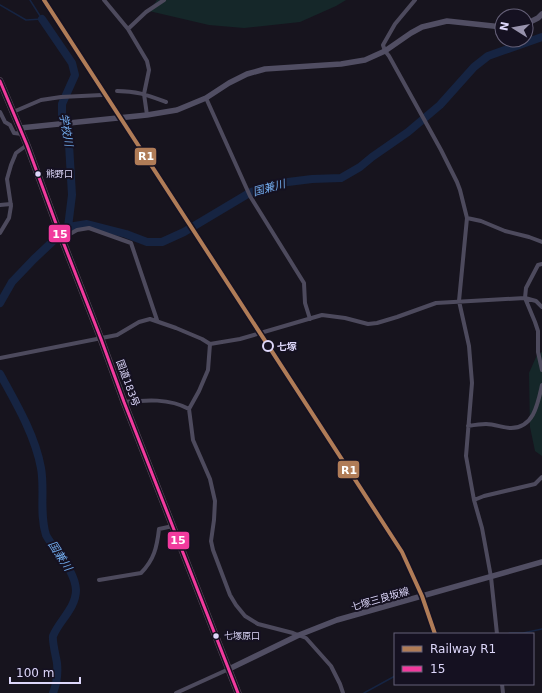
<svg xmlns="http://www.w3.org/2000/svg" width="542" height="693" viewBox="0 0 542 693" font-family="'DejaVu Sans','Noto Sans JP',sans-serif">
  <rect width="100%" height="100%" fill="#17141e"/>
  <path fill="#152729" d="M157 0H346L336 6 300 22 244 28 209 25 149 11Z
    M542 352V456L535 451 530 427 529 373 537 355Z"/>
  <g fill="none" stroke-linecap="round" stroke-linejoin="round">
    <path stroke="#162442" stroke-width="1.5" d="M30 0 42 19
      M0 5 26 20 42 19
      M508 634 510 633H523L542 629
      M364 693 395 676"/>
    <path stroke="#162442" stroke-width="8" d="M42 19 72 63 75 75 62 104V115L69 144 72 195 68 227
      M0 303 12 282 34 259 68 227 87 224 126 234 147 242H162L184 232 251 192 280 183 312 179 341 178 360 167 372 157 408 132 440 105 474 67 488 56 502 51 542 37
      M0 374C16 403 35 435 41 468 45 490 39 513 46 535 48 539 51 543 54 547 63 560 75 574 76 590 76 608 59 621 53 636 52 641 56 657 57 663 58 673 57 683 53 693"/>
    <path stroke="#4d4a5d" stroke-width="4" d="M104 0 128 29 147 61 149 70 144 94 147 115
      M415 0 395 24 383 45 385 51 389 56 441 150 457 182 460 190 467 218 459 301 469 346 472 383 466 456 474 500 482 528 491 577 497 634
      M128 29 146 12 164 0
      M117 91C137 91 147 95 166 102
      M206 98 250 196 304 283 305 303 310 319
      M0 112 5 122 10 125 14 133 22 134
      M13 112 41 100 61 97 102 95
      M0 205 11 204
      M467 218 481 221 505 231 529 237 542 242
      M0 233 9 218 11 206 7 179 11 165 16 153 27 145
      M61 239 77 230 89 228 131 243 157 320
      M542 264 538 265 526 288 525 298 535 322 538 331V352L542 370
      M210 344 208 370 199 391 189 409 193 440 210 479 215 501 214 520 211 541 213 550 230 595 236 605 245 616 258 624 293 633 306 638 331 666 340 684 343 693
      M0 358 117 335 139 322 150 319 176 328 202 339 210 344 240 339 322 315 345 318 368 324 377 323 397 317 436 303 525 298 536 301 542 307
      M124 402C146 400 169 398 189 409
      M468 426C474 425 480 424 486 424 495 424 503 428 511 428 534 428 538 403 542 385
      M474 500 484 496 535 484 542 477
      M99 580 141 573C154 560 157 547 159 529L173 526
      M502 684 503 693
      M176 693 229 669"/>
    <path stroke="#514e63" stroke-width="5.5" d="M526 24 538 18 542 14
      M20 128 147 115 177 110 206 98 229 83 247 74 265 69 341 64 365 60 385 51 411 33 422 27 447 21 502 27
      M229 669 299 635 337 620 542 562"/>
    <path stroke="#5c4c5d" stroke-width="7" d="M0 81 27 145 58 229 101 339 124 402 238 693"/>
    <defs>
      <path id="bus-1" d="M0 81 27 145 58 229 101 339 124 402 238 693"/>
    </defs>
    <use href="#bus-1" stroke="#151121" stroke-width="6"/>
    <use href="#bus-1" stroke="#f13a9d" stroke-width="3"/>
    <defs>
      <path id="rail-1" d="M44 0 402 552 422 596 435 634"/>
    </defs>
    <use href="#rail-1" stroke="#151121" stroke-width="7"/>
    <use href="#rail-1" stroke="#b07c57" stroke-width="4"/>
  </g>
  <g fill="#ddd7fa" stroke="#151121" stroke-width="1.5">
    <circle cx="38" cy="174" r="3.5"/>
    <circle cx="216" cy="636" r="3.5"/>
  </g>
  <circle fill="#151121" stroke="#ddd7fa" stroke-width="2" cx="268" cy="346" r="5"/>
  <g text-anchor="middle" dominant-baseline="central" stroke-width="4" stroke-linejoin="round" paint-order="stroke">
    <g font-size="9" fill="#ddd7fa" stroke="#151121" text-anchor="start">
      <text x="46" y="174">熊野口</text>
      <text x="224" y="636">七塚原口</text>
    </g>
    <g font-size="10" font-weight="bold" fill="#ddd7fa" stroke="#151121" text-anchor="start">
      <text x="277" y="346">七塚</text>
    </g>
    <g font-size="10" fill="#ddd7fa" stroke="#151121">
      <text transform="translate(128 383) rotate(70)">国道183号</text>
      <text transform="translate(380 599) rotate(-16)">七塚三良坂線</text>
    </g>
    <g font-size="11" font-style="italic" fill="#72abec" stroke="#151121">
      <text transform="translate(66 130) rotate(80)">学校川</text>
      <text transform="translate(269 188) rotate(-15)">国兼川</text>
      <text transform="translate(60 556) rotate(57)">国兼川</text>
    </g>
  </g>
  <g stroke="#151121" stroke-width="1.5">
    <rect x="134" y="147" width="23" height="19" rx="4" fill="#b07c57"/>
    <rect x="48" y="224" width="23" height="19" rx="4" fill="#f13a9d"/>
    <rect x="337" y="460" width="23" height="19" rx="4" fill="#b07c57"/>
    <rect x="167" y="531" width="23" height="19" rx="4" fill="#f13a9d"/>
  </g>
  <g font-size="11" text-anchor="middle" font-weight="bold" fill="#fff">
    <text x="146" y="160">R1</text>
    <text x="60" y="238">15</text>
    <text x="349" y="474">R1</text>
    <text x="178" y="544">15</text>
  </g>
  <rect x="394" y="633" width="140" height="52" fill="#151121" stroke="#656078"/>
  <rect x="402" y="646" width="20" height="6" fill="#b07c57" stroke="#656078"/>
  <text x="430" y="653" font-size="12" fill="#ddd7fa">Railway R1</text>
  <rect x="402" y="666" width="20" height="6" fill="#f13a9d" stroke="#656078"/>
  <text x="430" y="673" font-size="12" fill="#ddd7fa">15</text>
  <g transform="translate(514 28) rotate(281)"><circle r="19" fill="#151121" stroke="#656078"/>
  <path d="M0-3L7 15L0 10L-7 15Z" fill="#9893ad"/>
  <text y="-6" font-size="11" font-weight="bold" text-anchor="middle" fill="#ddd7fa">N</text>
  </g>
  <path d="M10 677v6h70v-6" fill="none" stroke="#ddd7fa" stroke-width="2"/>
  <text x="16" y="677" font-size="12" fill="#ddd7fa" stroke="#151121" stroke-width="3" paint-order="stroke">100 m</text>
</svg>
